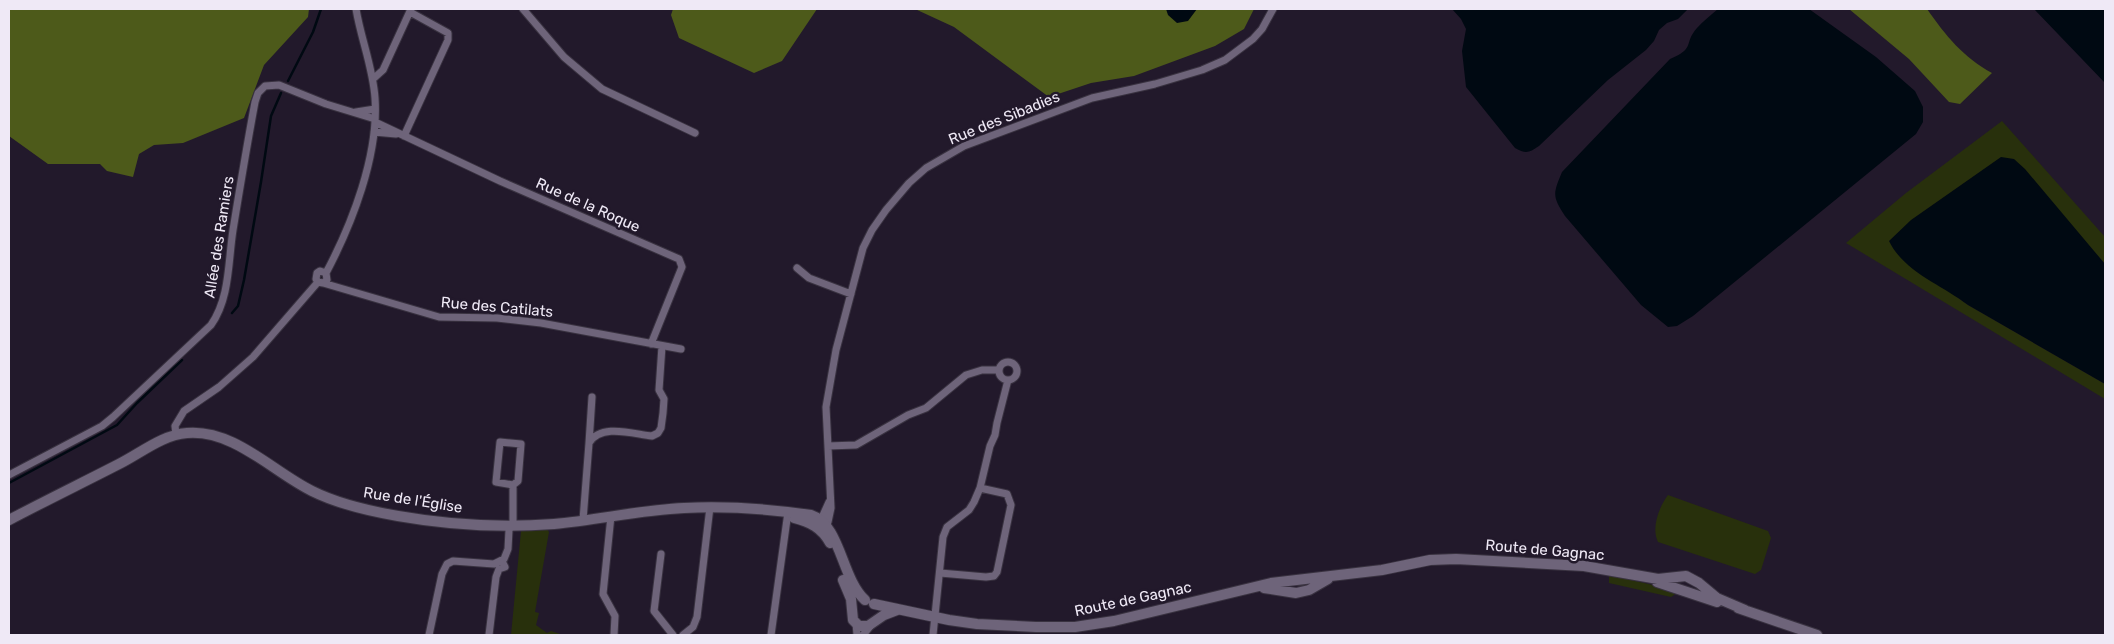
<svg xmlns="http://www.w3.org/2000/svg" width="2114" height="644" viewBox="0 0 2114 644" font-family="Rubik,sans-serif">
  <rect width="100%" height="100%" fill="#22192b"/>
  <path fill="#28300c" d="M2002 121 2105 237V264L2083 240 1950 292 1968 305 2105 384V399L1846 243 1906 193Z
    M1668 495 1768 531 1771 538 1761 570 1755 574 1658 542C1651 528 1659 507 1668 495Z
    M547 529 549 532 535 612 539 613 536 625 547 633 551 631 563 635H511L521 531Z
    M1609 575 1666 588 1677 593 1671 597 1609 583Z"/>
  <path fill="#4d5a1a" d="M9 9H309L308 17 264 65 244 118 183 143 154 145 139 154 133 177 107 171 100 164H48L9 136Z
    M673 9H817L782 61 754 73 679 38 671 15Z
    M915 9H1254L1244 29 1215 46 1134 76 1091 83 1049 97 954 27Z
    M1849 9H1927C1946 36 1963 57 1992 73L1960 104 1949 102 1909 59Z"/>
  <path fill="#000912" d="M1166 9H1197L1188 21 1177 23 1168 15Z
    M1452 9H1688L1678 19 1667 23 1659 30 1654 41 1646 50 1608 80 1539 146C1529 153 1526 154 1515 148L1466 87 1462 51 1466 29 1461 19Z
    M1718 9H1809L1876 57 1915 91 1923 107V122L1916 134 1693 316 1677 326 1668 327 1641 305 1565 216C1552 196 1553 194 1562 172L1670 59C1696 48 1683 44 1697 28 1703 21 1711 15 1718 9Z
    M2034 9H2105V83Z
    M2001 157 2014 159 2025 169 2105 264V384L1968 305C1942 285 1904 272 1889 241L1911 220Z"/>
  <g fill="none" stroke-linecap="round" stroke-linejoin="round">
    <path stroke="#000912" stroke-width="2.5" d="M288 81 313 32 321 9
      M232 313 238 306 244 280 261 182 271 116 281 93
      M9 483 117 425 137 403 182 360"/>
    <defs>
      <path id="street" d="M523 9 564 57 602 89 695 133
        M373 79 383 70 411 9
        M356 112 375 109
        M375 122 500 181 679 259 682 267 651 344
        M374 132 396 134
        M404 136 448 40V33L410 12
        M797 268 809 278 851 294
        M326 273 320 271 317 273 316 279 318 282 323 283 327 280 326 273C352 224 379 155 375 98 373 68 361 39 356 9
        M323 283 439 317 497 318 541 323 681 349
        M999 371a9 9 0 1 1 18 0a9 9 0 1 1-18 0Z
        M176 434 175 426 184 411 219 387 253 357 318 282
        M500 442 521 444 518 481 513 485 496 482Z
        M589 443 592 397
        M828 446 856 445 908 415 926 408 966 375 982 370H999
        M9 475 102 426 113 417 211 325C230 298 228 262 233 230 240 187 247 145 255 102L258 93 265 86 279 85 326 104 375 119
        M611 516 603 594 615 616 614 635
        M583 520 589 443C601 423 633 434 652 436L658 433 661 428 663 413 664 399 659 390 662 346
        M819 524 829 502
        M822 526 828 522 831 508 826 407 836 350 863 248 872 230 886 210 909 183 926 168 964 146 1092 98 1155 84 1202 70 1225 60 1253 39 1262 29 1273 9
        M661 554 654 611 673 635
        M940 573 986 577 994 576 997 572 1011 505 1007 494 980 488
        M856 623 857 635
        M429 635 442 574 447 564 453 561 494 564 504 559 508 549 509 530 513 522V485
        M489 635 496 577 499 569 505 567 502 561
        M683 635 693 627 697 617 710 507
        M771 635 788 512
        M863 635 872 624
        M933 635 943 537 947 527 969 510 974 502 980 488 990 446 995 435 997 423 1008 380"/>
      <path id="secondary" d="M794 518C810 522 822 528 830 543
        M9 520C45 501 82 483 119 464 141 453 162 435 187 433 234 429 273 472 312 491 338 504 369 511 398 516 449 525 502 528 554 524 598 520 640 510 684 508 726 506 770 509 811 515 841 525 841 578 865 600
        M843 580 851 599 853 620 859 626H868L884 615 897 610
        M1657 582 1717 602
        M1264 588 1296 593 1309 590 1328 579
        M874 604 949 620 977 624 1036 627H1075L1114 621 1271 583 1382 570 1430 560 1456 559 1584 566 1658 579 1686 576 1699 583 1717 598 1745 610
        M1738 608 1817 635"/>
    </defs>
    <use href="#street" stroke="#393240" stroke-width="9"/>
    <use href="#secondary" stroke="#393240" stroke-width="12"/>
    <use href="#street" stroke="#6e647a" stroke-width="7"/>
    <use href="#secondary" stroke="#6e647a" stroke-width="10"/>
  </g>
  <g text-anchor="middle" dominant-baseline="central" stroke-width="5" stroke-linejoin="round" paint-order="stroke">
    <g font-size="15" fill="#efe9f6" stroke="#22192b">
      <text transform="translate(1004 118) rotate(-22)">Rue des Sibadies</text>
      <text transform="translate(588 205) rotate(24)">Rue de la Roque</text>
      <text transform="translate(219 237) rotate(-81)">Allée des Ramiers</text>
      <text transform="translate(497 307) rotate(5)">Rue des Catilats</text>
      <text transform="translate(413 500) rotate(9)">Rue de l'Église</text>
      <text transform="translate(1545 550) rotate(5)">Route de Gagnac</text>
      <text transform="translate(1133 599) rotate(-12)">Route de Gagnac</text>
    </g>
  </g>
  <rect width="2114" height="644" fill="none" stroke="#efe9f6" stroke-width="20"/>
</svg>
